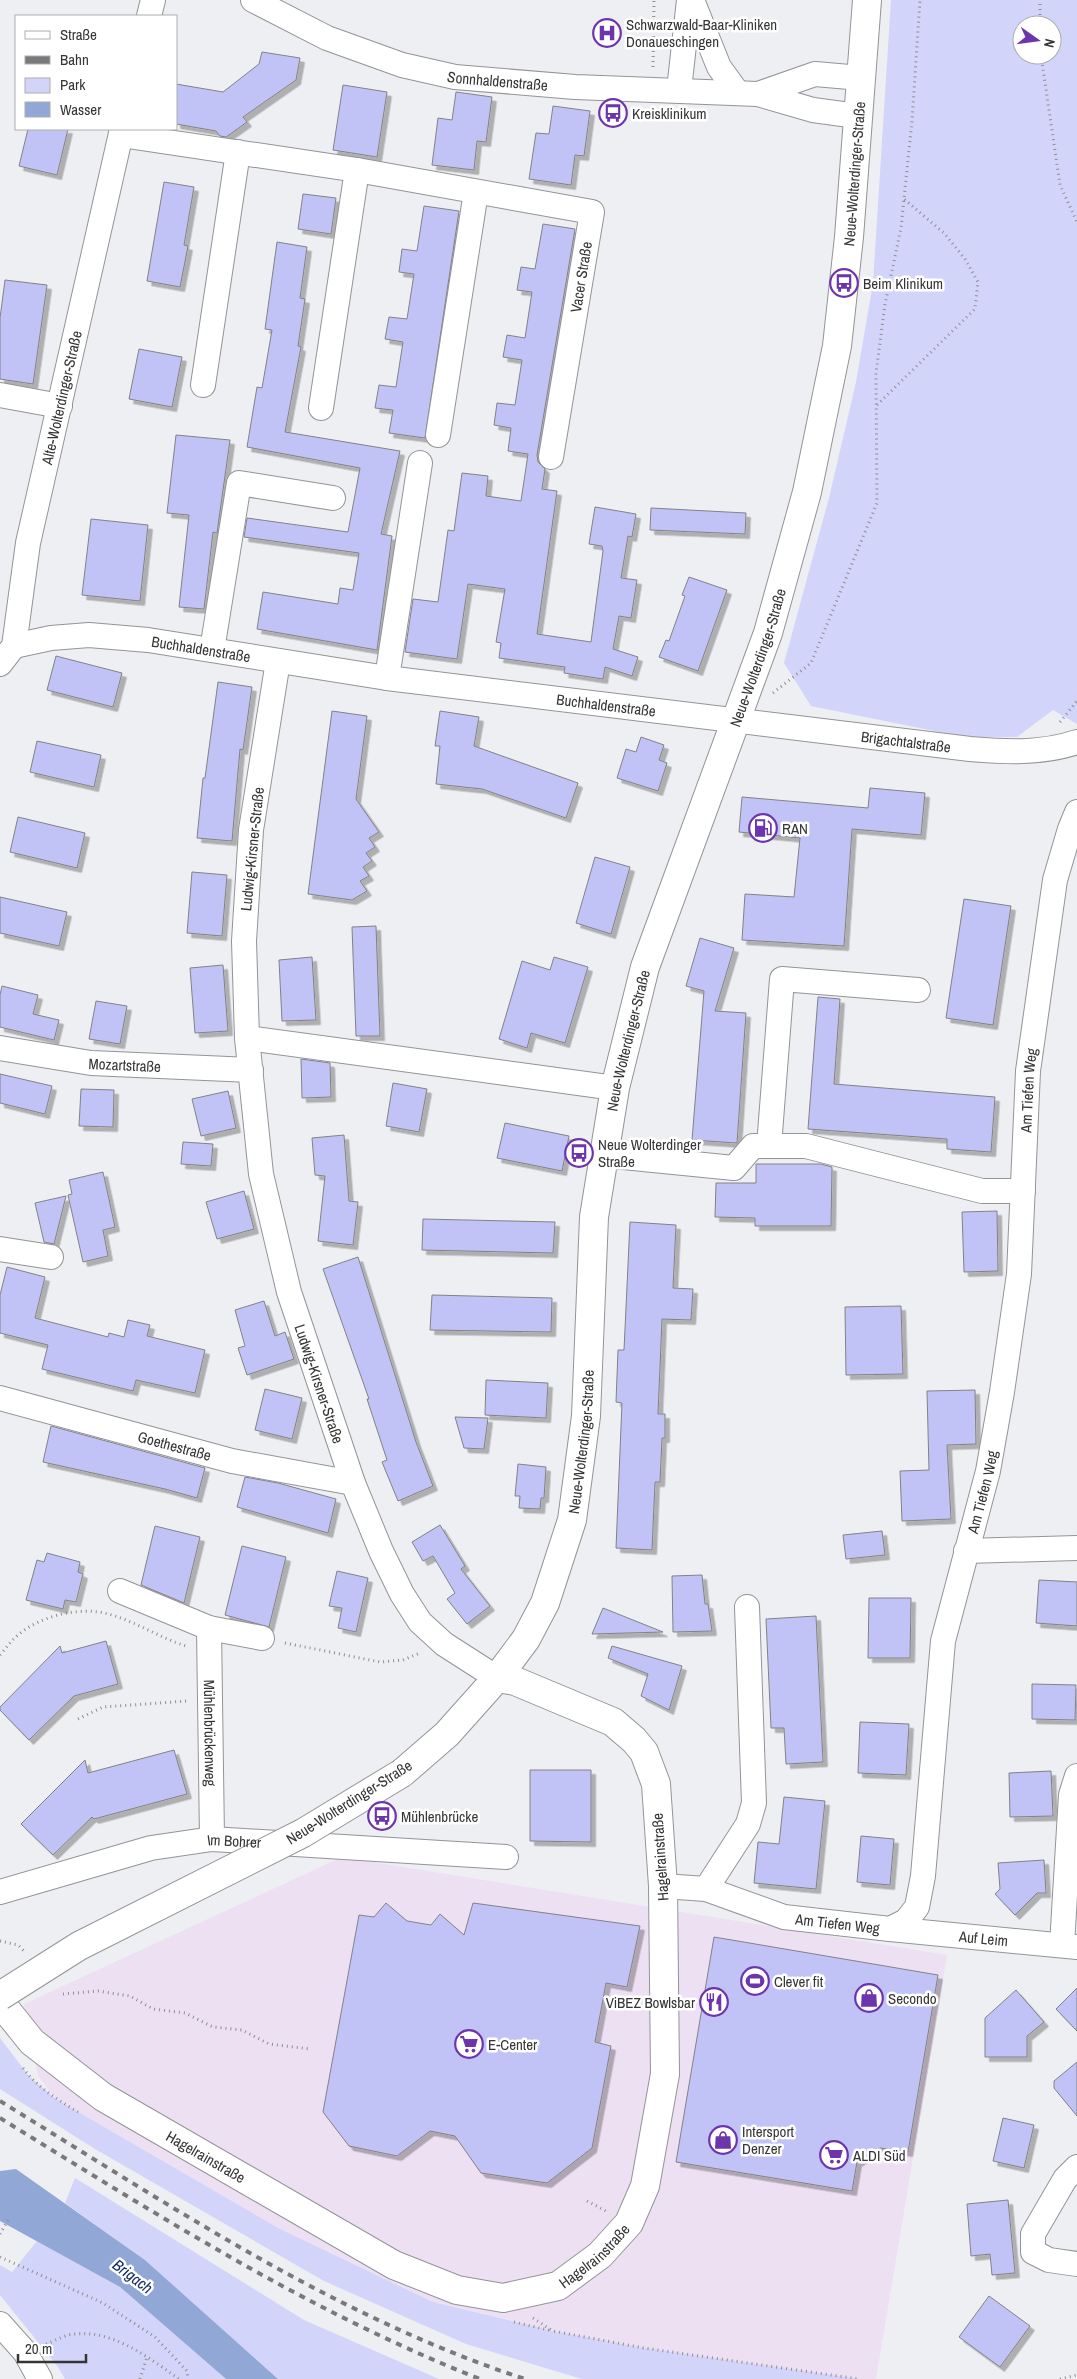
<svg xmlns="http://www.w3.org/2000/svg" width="1077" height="2379" viewBox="0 0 1077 2379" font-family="'Archivo Narrow',sans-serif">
  <defs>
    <filter id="shadow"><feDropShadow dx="4.5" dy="4.5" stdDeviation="0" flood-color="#0004"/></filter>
  </defs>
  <rect width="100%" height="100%" fill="#eeeff2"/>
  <path fill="#ede0f3" d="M342 1857 947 1955 876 2379H859L644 2348 553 2331 433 2302 280 2229 56 2099 38 2076 24 2004Z"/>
  <path fill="#d3d4f9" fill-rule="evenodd" d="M891 0H1077V724L1053 710 1017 737H964L811 706 784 663 829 498 856 382 873 283ZM1022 25H1052V55H1022Z
    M0 2038 29 2076 56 2099 280 2229 433 2302 553 2331 644 2348 859 2379H582L466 2344 324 2281 95 2149 0 2089Z
    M75 2178 304 2320 439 2379H278L145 2260 65 2203Z
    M37 2241 120 2287 226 2379H65L58 2367 0 2295V2265L12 2272Z"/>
  <path fill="#91a8d7" d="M16 2169 145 2260 278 2379H226L120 2287 0 2221V2171Z"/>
  <path fill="#c1c2f6" stroke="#828285" filter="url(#shadow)" d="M262 52 300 58 296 80 243 117 247 122 226 137 220 136 216 131 176 124V84L223 92 259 64Z
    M343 85 387 92 377 157 333 150Z
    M456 92 492 97 486 142 477 141 474 170 432 165 438 118 452 120Z
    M553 106 590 111 584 156 575 155 571 185 529 179 536 133 549 134Z
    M28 129H68L57 175 19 166Z
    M164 182 194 187 184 245 188 246 180 287 147 281Z
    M303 194 336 198 331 234 298 229Z
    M424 206 459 211 425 438 389 433 393 410 375 408 379 385 396 387 403 342 385 339 389 317 407 319 414 274 399 272 402 249 417 251Z
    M543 224 575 229 537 455 538 462 545 469 542 489 557 491 537 634 591 642 603 551 602 546 589 544 595 507 636 514 632 537 628 536 621 578 637 580 631 618 619 616 613 649 638 657 632 676 605 667 603 679 564 673 565 667 499 658 501 643 496 642 505 589 468 584 457 659 405 652 413 599 438 602 448 530 454 531 462 473 488 476 486 496 521 501 528 454 508 451 511 428 494 425 497 403 515 405 522 360 503 357 507 335 525 338 532 292 517 290 521 267 535 269Z
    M277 242 307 247 300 298 305 299 298 346 301 347 285 432 400 451 381 534 392 536 377 650 257 629 263 592 338 604 340 588 353 590 359 553 244 537 247 518 348 532 360 468 247 447 257 387 262 388 272 330 265 329Z
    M5 280 47 285 33 384 0 379V318Z
    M139 349 182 357 172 407 129 399Z
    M176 435 230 440 217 533 213 532 204 609 179 607 189 515 167 513Z
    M651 508 746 513 745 534 650 530Z
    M91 519 148 525 140 601 82 595Z
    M689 577 727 590 698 671 659 657 666 640 669 641 685 596 682 595Z
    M56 656 122 673 113 707 47 690Z
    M218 682 252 687 243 750 240 749 232 841 197 838 203 778H205Z
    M332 711 367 716 356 799 379 832 369 838 375 847 366 853 372 861 363 867 369 876 360 881 367 891 352 900 308 894Z
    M440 711 479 717 474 746 578 783 566 818 482 789 436 784 440 746H435Z
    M641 737 664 745 659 760 667 763 658 791 617 778 626 749 636 752Z
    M37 741 101 755 94 787 30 772Z
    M870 788 925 793 921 835 852 829 844 946 742 940 745 894 794 897 800 838 739 832 742 797 868 808Z
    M18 817 85 833 77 868 10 852Z
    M595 857 630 867 611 934 576 923Z
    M192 872 227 875 222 936 187 933Z
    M0 897 67 912 59 946 0 933Z
    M964 899 1011 906 993 1025 946 1018Z
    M376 926 380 1036H356L352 927Z
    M700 938 734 948 715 1011 746 1013 737 1143 692 1140 704 991 686 986Z
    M312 957 316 1020 282 1021 279 960Z
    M554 957 588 967 565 1043 531 1033 527 1048 499 1039 522 961 550 970Z
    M223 965 228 1031 195 1033 190 968Z
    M2 986 38 995 33 1014 59 1020 54 1040 0 1027V995Z
    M818 997 840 999 834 1084 995 1097 991 1152 947 1149V1139L808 1129Z
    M96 1001 127 1006 120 1044 89 1039Z
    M301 1059 330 1063 331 1097 302 1098Z
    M0 1074 52 1086 45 1114 0 1103Z
    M393 1083 427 1089 419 1132 386 1126Z
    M81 1089 114 1090 113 1127 79 1126Z
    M228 1091 236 1128 201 1136 192 1099Z
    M505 1123 569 1136 562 1171 497 1158Z
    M344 1135 349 1201 358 1202 353 1245 318 1241 325 1176 315 1175 312 1138Z
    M183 1142 213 1144 211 1166 181 1164Z
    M756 1164H821L832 1167 831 1226H755V1218L715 1217 716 1183H756Z
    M103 1172 115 1227 103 1230 108 1256 83 1262 68 1195 72 1194 69 1180Z
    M244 1191 254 1229 217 1239 206 1202Z
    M66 1196 54 1244 44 1242 35 1203Z
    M997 1211 998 1271 964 1272 962 1212Z
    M423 1219 555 1222 553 1253 422 1250Z
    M630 1222 676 1225 673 1288 693 1289 691 1320 662 1319 658 1414H665V1438H662L660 1482H655L652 1550 616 1548 622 1403 616 1402 618 1350H624Z
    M358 1257 416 1442 433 1486 398 1501 382 1462 387 1460 367 1399H369L323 1269Z
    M7 1267 45 1277 35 1318 108 1337 109 1333 124 1337 128 1320 150 1325 147 1336 205 1350 195 1393 136 1380 133 1391 42 1369 48 1345 0 1333V1295Z
    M432 1295 552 1298 551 1332 430 1330Z
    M264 1301 275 1336 285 1332 294 1359 247 1375 238 1348 245 1346 235 1310Z
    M901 1306 903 1374 846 1375 845 1307Z
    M486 1380 548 1383 546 1418 485 1415Z
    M265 1389 302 1398 292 1439 255 1430Z
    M975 1390 976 1444 947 1445 951 1519 902 1521 900 1471 929 1470 927 1391Z
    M455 1417 488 1418 484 1449 464 1448Z
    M51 1426 205 1468 197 1498 165 1489 43 1462Z
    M518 1464 546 1467 544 1498H541L540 1509 519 1508 520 1496H515Z
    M245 1477 278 1483 336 1499 328 1533 237 1507Z
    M440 1525 465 1566 461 1569 490 1606 467 1624 447 1599 455 1593 433 1556 423 1561 412 1542Z
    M155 1526 200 1537 184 1603 141 1585Z
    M882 1531 885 1555 846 1559 843 1535Z
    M242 1546 286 1557 269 1627 225 1615Z
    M47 1553 80 1562 78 1572 83 1574 76 1602 65 1600 63 1609 26 1600 37 1560 44 1562Z
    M337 1571 368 1578 356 1632 338 1628 342 1608 329 1606Z
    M702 1575 705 1604H708L712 1631 673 1632 672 1576Z
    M1039 1580 1077 1582V1626L1036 1623Z
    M869 1598H911L910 1658H868Z
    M603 1608 663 1632 592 1634Z
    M816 1616 823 1762 786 1764 784 1728H771L766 1619Z
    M106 1641 118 1684 74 1696 29 1740 0 1710V1707L60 1646 62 1653Z
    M612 1646 682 1666 669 1710 641 1696 648 1674 608 1658Z
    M1032 1684 1076 1685 1075 1720 1032 1719Z
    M860 1722 909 1724 906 1775 858 1773Z
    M174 1750 187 1794 94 1819 92 1817 53 1855 21 1824 85 1760 88 1773Z
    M530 1770H591V1842L530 1841Z
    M1051 1771 1053 1816 1010 1817 1009 1773Z
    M784 1797 825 1801 816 1889 754 1883 758 1842 779 1844Z
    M861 1836 894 1839 890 1885 857 1882Z
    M1044 1860 1046 1893H1037L1015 1915 995 1894 1000 1889 998 1863Z
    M386 1903 407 1921 431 1925 440 1914 464 1935 473 1903 640 1926 627 1987 606 1983 595 2042 611 2046 592 2148 547 2183 481 2173 455 2136 430 2131 397 2156 349 2146 323 2112 359 1915 374 1917Z
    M714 1937 938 1975 908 2152 880 2148 857 2162 852 2191 676 2162Z
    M1077 1988V2031L1056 2009Z
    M1016 1990 1044 2022 1027 2036V2057H985V2018Z
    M1077 2062V2116L1054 2088V2081Z
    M1003 2118 1034 2125 1024 2168 993 2161Z
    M1008 2200 1015 2273 992 2275 990 2254 971 2256 967 2204Z
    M989 2296 1030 2326 1000 2367 959 2337Z"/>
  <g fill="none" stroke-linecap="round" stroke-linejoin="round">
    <defs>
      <g id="minor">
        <path id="s1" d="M253 0 327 38 402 65 455 77 575 87 758 94 813 110 857 116"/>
        <path d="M692 0 719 67 737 92"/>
        <path d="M149 16 153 0"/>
        <path d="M679 90 689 0"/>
        <path d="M758 94 815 74 861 78"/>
        <path d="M121 135 357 170 592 212 551 457"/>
        <path d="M203 385 238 152"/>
        <path d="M0 395 60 406"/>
        <path d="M321 408 357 170"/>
        <path d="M438 435 476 192"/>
        <path id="s2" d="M14 646 51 638 89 635 148 640 387 678 970 749C1007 752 1041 754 1077 742"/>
        <path d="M212 650 239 483 333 498"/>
        <path id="s3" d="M278 661 251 830 244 941 247 1038 261 1174 289 1292 353 1483 381 1551 402 1594 420 1622 444 1644 497 1678"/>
        <path id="s4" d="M0 664 14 646 28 543 122 129"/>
        <path d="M387 678 420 463"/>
        <path d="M247 1038 615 1088"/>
        <path id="s5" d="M0 1048 91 1063 251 1070"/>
        <path d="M769 1146 782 979 918 990"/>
        <path d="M603 1155 734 1168 753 1146H806L982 1191H1023"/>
        <path d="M0 1249 51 1257"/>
        <path id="s6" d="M0 1398 232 1461 353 1483"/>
        <path d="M966 1551 1077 1548"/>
        <path d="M120 1591 209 1628 262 1638"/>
        <path id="s7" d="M209 1628 212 1839"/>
        <path id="s8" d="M663 1886 706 1889 784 1917 890 1929 906 1921 917 1907 923 1876 943 1641 988 1471 1002 1392 1019 1274 1028 1071 1055 880 1070 829 1077 812"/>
        <path d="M706 1889 748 1824 754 1803 747 1607"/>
        <path id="s9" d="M0 1892 151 1848 212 1839 506 1857"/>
        <path id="s10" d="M890 1929 1077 1947"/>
        <path d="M1062 1945 1071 1795 1077 1776"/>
        <path d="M1077 2167 1065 2179 1033 2234V2252L1049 2260 1077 2264"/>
        <path d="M0 2324 25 2352 40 2379"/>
      </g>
      <g id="major">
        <path id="s11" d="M402 1773 447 1734 497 1678 526 1639 545 1603 572 1520 586 1416 594 1217 615 1088 645 967 768 633 807 492 837 346 849 237 867 0"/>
        <path id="s12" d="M0 2002 32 2042 103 2097 394 2265 457 2290 503 2298 558 2286 600 2255 629 2223 645 2186 665 2074 663 1886 656 1784 644 1752 634 1740 613 1722 515 1681 497 1678"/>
      </g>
    </defs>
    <use href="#minor" stroke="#939497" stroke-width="26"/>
    <use href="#major" stroke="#939497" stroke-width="30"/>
    <path stroke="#8e8e90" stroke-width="3" stroke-dasharray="1 4" stroke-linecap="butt" d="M1040 25V0
      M1041 55 1060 185 1077 222
      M653 67 654 0
      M877 405 975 309 978 282 965 259 944 233 904 199
      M773 693 811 663 877 503 876 373 885 304 901 228 912 121 920 0
      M1060 722 1077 701
      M285 1643 380 1662 403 1660 420 1653
      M0 1655C6 1648 11 1641 18 1635 40 1616 80 1606 108 1614 135 1621 160 1638 186 1646
      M78 1719 103 1707 187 1701
      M0 1941 18 1945 24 1951
      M63 1994 98 1991 130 1996 153 2009 185 2013 213 2027 242 2030 269 2044 310 2049
      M23 2068C37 2087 58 2100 78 2112
      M587 2201 606 2211
      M0 2234 8 2220
      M0 2257 103 2303 155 2337 187 2371 188 2379
      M533 2318 553 2331 644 2348 859 2379
      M514 2322 553 2331
      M46 2344C55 2341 66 2334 75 2334 114 2330 149 2358 179 2379
      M140 2379 147 2357
      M1060 2379 1077 2375"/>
    <use href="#minor" stroke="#fff" stroke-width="24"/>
    <use href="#major" stroke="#fff" stroke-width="28"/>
    <path stroke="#79797b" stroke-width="4" stroke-dasharray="6 6" stroke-linecap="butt" d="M0 2101C168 2204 335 2317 525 2379
      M0 2118C156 2214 309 2312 480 2379"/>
    <defs>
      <path id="major-bridge" d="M0 1996 79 1946 303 1833 402 1773"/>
    </defs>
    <use href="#major-bridge" stroke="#939497" stroke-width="30" stroke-linecap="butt"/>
    <use href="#major-bridge" stroke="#fff" stroke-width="28"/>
  </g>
  <defs>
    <symbol id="hospital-ring" viewBox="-11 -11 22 22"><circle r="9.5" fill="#fff" stroke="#6d34ab" stroke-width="1.5"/><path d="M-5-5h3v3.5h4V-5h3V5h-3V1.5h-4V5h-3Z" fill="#6d34ab"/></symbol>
    <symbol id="bus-ring" viewBox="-11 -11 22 22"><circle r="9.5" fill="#fff" stroke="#6d34ab" stroke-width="1.5"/><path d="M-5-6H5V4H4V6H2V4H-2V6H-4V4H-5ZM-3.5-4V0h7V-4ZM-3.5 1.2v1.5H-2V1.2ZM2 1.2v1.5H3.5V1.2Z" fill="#6d34ab"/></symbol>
    <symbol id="fuel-ring" viewBox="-11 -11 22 22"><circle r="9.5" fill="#fff" stroke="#6d34ab" stroke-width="1.5"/><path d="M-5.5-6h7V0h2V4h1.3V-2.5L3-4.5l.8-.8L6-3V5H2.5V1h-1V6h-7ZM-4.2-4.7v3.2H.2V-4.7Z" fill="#6d34ab"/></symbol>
    <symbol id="stadium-ring" viewBox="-11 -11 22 22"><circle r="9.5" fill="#fff" stroke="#6d34ab" stroke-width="1.5"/><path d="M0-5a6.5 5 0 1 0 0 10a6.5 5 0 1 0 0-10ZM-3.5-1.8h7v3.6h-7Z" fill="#6d34ab"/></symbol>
    <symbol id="shop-ring" viewBox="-11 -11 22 22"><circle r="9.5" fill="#fff" stroke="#6d34ab" stroke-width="1.5"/><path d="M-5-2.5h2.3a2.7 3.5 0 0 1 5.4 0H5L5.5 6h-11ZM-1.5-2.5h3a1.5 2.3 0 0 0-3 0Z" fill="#6d34ab"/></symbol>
    <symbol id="restaurant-ring" viewBox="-11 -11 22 22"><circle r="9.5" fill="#fff" stroke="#6d34ab" stroke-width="1.5"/><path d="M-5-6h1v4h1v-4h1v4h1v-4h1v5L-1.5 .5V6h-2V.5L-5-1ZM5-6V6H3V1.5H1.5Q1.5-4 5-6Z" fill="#6d34ab"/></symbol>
    <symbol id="supermarket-ring" viewBox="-11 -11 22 22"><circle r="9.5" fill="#fff" stroke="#6d34ab" stroke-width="1.5"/><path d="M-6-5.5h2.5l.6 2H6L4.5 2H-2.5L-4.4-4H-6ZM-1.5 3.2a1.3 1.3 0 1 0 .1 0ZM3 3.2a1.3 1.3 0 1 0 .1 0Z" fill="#6d34ab"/></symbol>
  </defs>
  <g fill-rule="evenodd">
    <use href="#hospital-ring" x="591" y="17" width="32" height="32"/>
    <use href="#bus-ring" x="597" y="97" width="32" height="32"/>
    <use href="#bus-ring" x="828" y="267" width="32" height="32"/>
    <use href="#fuel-ring" x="747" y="812" width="32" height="32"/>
    <use href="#bus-ring" x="563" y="1137" width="32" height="32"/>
    <use href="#bus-ring" x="366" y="1800" width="32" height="32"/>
    <use href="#stadium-ring" x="739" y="1965" width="32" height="32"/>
    <use href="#shop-ring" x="853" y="1982" width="32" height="32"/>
    <use href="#restaurant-ring" x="698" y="1986" width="32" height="32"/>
    <use href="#supermarket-ring" x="453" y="2028" width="32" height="32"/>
    <use href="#shop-ring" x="707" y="2124" width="32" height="32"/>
    <use href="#supermarket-ring" x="818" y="2139" width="32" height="32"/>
  </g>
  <g text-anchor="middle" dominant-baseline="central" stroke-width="5" stroke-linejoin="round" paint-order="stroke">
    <g font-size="15" fill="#353536" stroke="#fff" text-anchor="start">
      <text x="626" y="24">Schwarzwald-Baar-Kliniken<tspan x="626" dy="17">Donaueschingen</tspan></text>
      <text x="632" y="113">Kreisklinikum</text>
      <text x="863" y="283">Beim Klinikum</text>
      <text x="782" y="828">RAN</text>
      <text x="598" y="1144">Neue Wolterdinger<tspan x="598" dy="17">Straße</tspan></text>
      <text x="401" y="1816">Mühlenbrücke</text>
      <text x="774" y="1981">Clever fit</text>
      <text x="888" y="1998">Secondo</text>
      <text x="695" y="2002" text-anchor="end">ViBEZ Bowlsbar</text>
      <text x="488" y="2044">E-Center</text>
      <text x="742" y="2131">Intersport<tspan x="742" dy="17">Denzer</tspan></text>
      <text x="853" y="2155">ALDI Süd</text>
    </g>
    <g font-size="15" fill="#353536" stroke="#fff">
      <text stroke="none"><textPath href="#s1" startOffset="260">Sonnhaldenstraße</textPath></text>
      <text stroke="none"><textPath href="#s11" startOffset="1695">Neue-Wolterdinger-Straße</textPath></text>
      <text transform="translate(581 277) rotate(-81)">Vacer Straße</text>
      <text stroke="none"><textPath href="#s4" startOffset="276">Alte-Wolterdinger-Straße</textPath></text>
      <text stroke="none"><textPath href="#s2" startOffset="189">Buchhaldenstraße</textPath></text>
      <text stroke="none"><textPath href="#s11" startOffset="1200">Neue-Wolterdinger-Straße</textPath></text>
      <text stroke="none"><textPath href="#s2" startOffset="598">Buchhaldenstraße</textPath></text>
      <text stroke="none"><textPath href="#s2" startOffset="900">Brigachtalstraße</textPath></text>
      <text transform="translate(252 849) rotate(-84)">Ludwig-Kirsner-Straße</text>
      <text stroke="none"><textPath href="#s11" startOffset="795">Neue-Wolterdinger-Straße</textPath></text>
      <text stroke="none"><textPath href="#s5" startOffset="126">Mozartstraße</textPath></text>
      <text stroke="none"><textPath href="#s8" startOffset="1095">Am Tiefen Weg</textPath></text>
      <text stroke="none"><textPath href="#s3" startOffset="734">Ludwig-Kirsner-Straße</textPath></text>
      <text stroke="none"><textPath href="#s11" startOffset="390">Neue-Wolterdinger-Straße</textPath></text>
      <text stroke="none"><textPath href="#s6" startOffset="181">Goethestraße</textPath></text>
      <text stroke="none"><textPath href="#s8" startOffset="690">Am Tiefen Weg</textPath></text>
      <text stroke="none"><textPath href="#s7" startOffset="105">Mühlenbrückenweg</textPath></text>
      <text transform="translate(349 1802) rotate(-32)">Neue-Wolterdinger-Straße</text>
      <text stroke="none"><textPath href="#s9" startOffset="241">Im Bohrer</textPath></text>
      <text transform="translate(660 1857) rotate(-94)">Hagelrainstraße</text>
      <text stroke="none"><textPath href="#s8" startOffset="180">Am Tiefen Weg</textPath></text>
      <text stroke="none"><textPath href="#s10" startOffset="94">Auf Leim</textPath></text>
      <text stroke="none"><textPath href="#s12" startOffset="260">Hagelrainstraße</textPath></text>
      <text stroke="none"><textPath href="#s12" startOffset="695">Hagelrainstraße</textPath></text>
    </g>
    <g font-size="16" font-style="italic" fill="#152b63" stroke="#fff">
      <text transform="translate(133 2276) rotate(37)">Brigach</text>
    </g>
  </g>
  <rect x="15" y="15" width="162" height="115" fill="#ffffff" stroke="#aeaeaf"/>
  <rect x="25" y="31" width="25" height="8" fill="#ffffff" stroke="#aeaeaf"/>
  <text x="60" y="40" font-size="15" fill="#353536">Straße</text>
  <rect x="25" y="56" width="25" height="8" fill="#79797b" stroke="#aeaeaf"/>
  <text x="60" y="65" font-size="15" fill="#353536">Bahn</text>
  <rect x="25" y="78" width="25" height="15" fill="#d3d4f9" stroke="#aeaeaf"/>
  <text x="60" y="90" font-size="15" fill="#353536">Park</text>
  <rect x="25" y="102" width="25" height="15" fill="#91a8d7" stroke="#aeaeaf"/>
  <text x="60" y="115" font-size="15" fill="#353536">Wasser</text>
  <g transform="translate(1037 40) rotate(104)"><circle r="24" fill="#ffffff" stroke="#aeaeaf"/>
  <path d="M0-4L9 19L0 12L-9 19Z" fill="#6d34ab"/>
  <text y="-8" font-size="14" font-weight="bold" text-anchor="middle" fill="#353536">N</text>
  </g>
  <path d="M18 2354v8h68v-8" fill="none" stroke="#353536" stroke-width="2.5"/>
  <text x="25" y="2354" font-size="15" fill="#353536" stroke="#ffffff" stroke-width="4" paint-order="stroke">20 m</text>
</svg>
